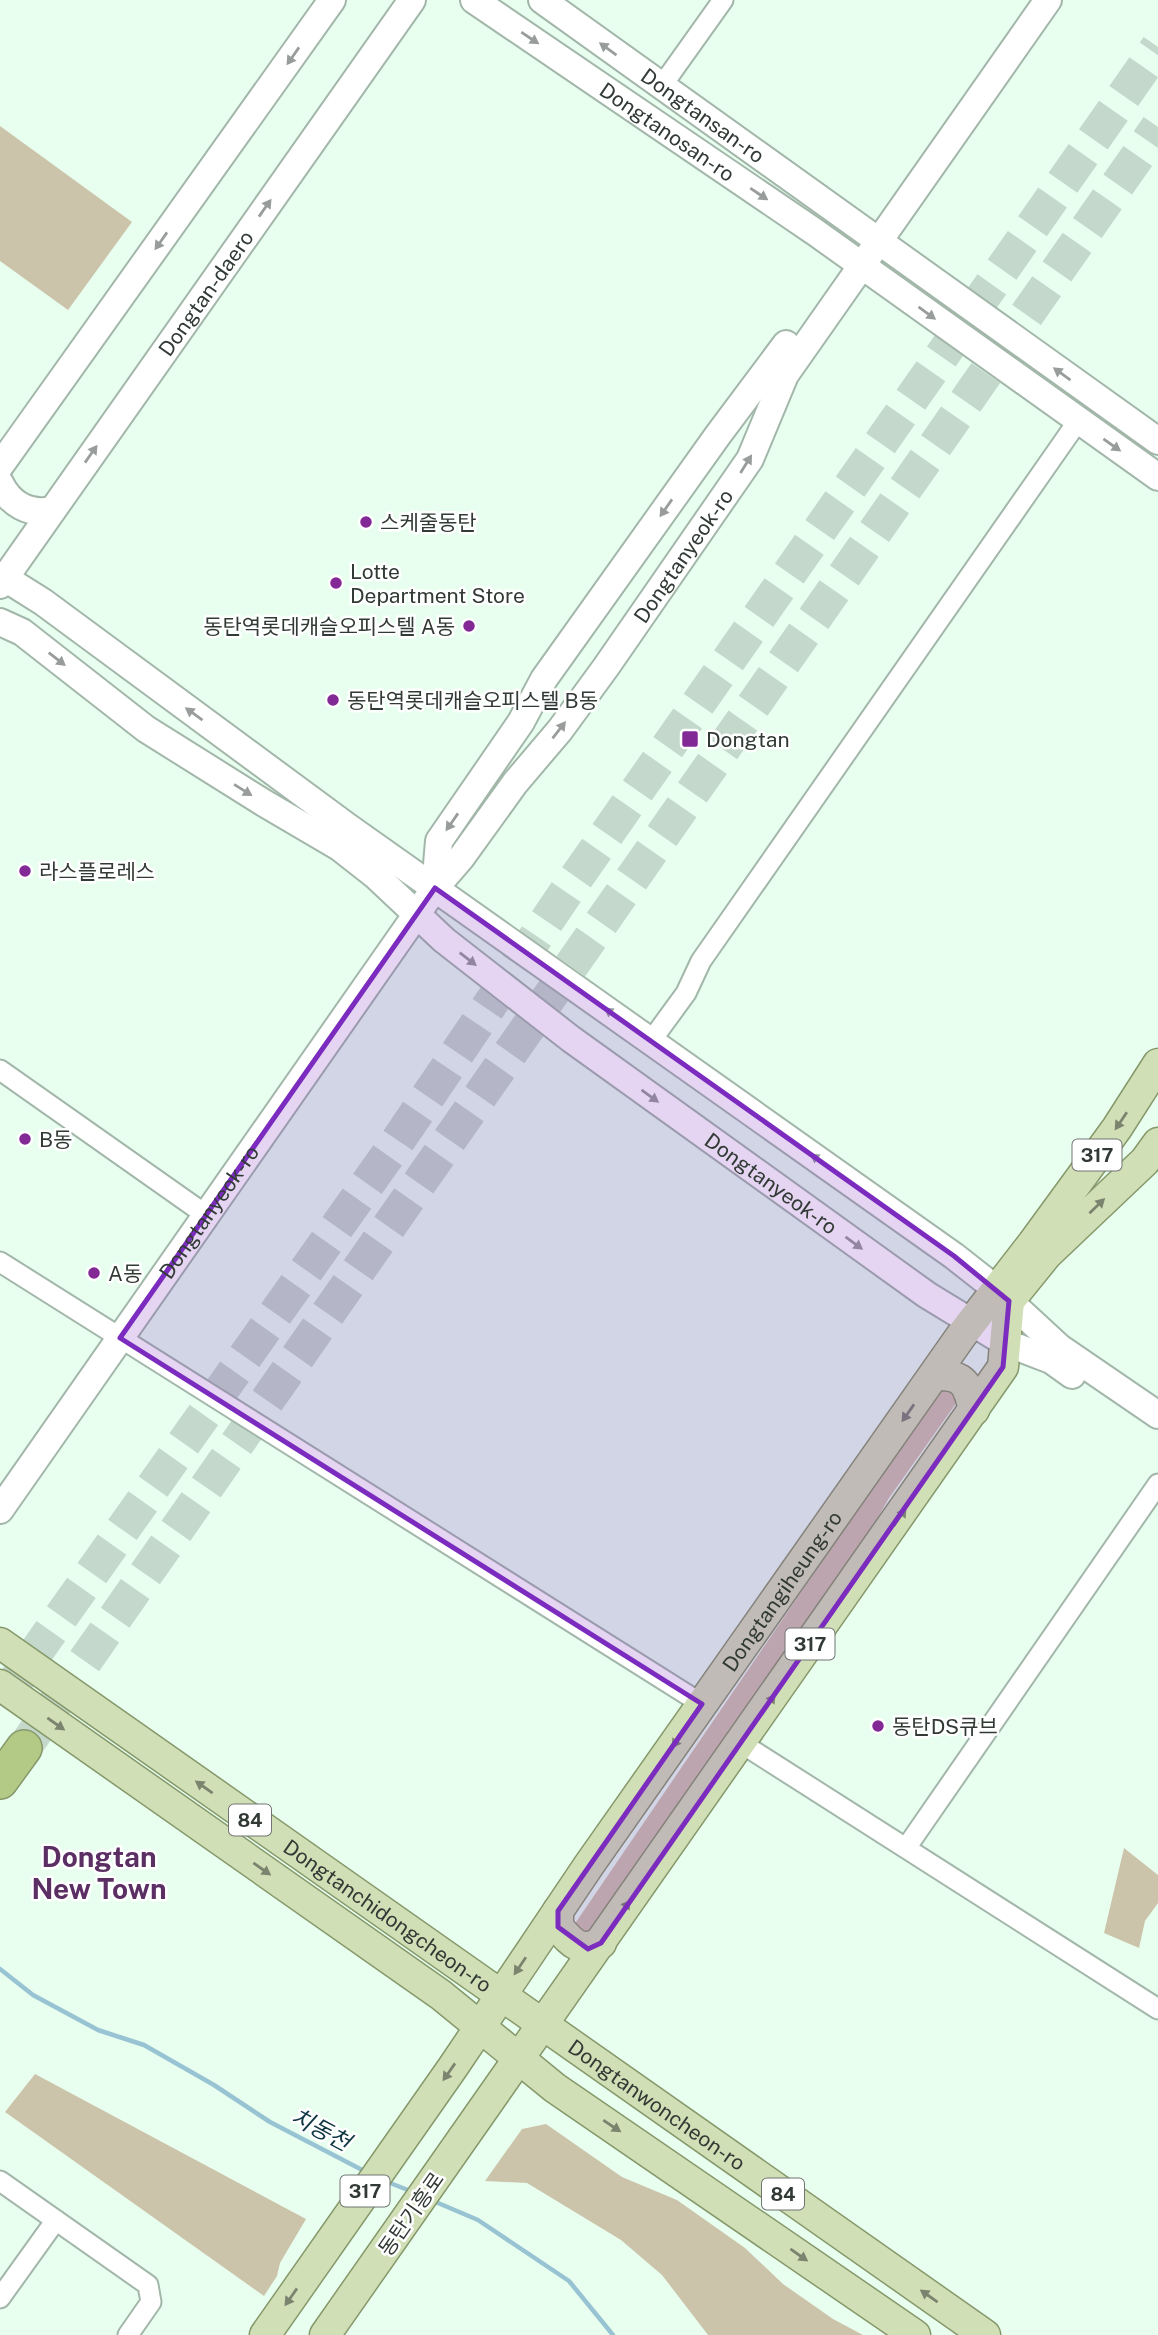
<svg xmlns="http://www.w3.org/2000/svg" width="1158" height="2335" viewBox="0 0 1158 2335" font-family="'Public Sans','Noto Sans KR',sans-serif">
  <rect width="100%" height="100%" fill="#e8fff0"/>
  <path fill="#ccc4aa" d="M0 126 132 222 68 310 0 261Z
    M941 1387 962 1395 889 1498 825 1609 587 1935 572 1928Z
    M1124 1848 1158 1875V1903L1145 1921 1139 1948 1104 1933Z
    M35 2074 306 2219 280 2263 277 2276 264 2296 5 2112Z
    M546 2124 622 2177 677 2200 745 2248 783 2284 833 2319 863 2335H708L662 2275 621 2240 527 2183 485 2181 522 2129Z"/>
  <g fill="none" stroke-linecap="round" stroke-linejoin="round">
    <path stroke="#98c3d3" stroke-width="4.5" d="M0 1969 33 1995 98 2030 144 2045 214 2085 270 2122 368 2173
      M385 2181 413 2192
      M431 2200 478 2220 569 2281 613 2335"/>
    <path stroke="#c4d8cb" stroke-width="35" stroke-dasharray="35 18" stroke-linecap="butt" d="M0 1703 397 1142 569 888 1158 47
      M24 1748 1158 127"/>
    <defs>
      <path id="street" d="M661 87 723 0
        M651 1041 686 993 701 961 1078 421
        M0 1070 206 1215
        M0 1262 702 1704
        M741 1743 1158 2009
        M906 1848 1158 1484
        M0 2181 148 2285 151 2302 128 2335
        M0 2298 56 2220"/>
      <g id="secondary">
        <path id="s1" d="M474 0 815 232 1158 477"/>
        <path id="s2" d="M542 0 1158 441"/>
        <path d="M0 466 332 0"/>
        <path d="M0 483C10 504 29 515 52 510"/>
        <path d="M0 575 43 602 348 827 954 1256 996 1289 1060 1348 1158 1415"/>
        <path id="s3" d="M0 585 412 0"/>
        <path id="s4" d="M0 622 22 632 146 729 264 803 339 847 376 876 444 940 571 1039 927 1295 1004 1342 1051 1360 1072 1375"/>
        <path d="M435 888 439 841 521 722 544 679 718 435 786 344"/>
        <path id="s5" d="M0 1510 435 888 461 858 515 783 560 730 606 667 750 459 785 375 1048 0"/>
      </g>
      <g id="primary">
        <path d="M935 1375C964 1374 968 1384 974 1410"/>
        <path id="s6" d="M0 1643 985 2335"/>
        <path d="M0 1685 441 1995 555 2088 915 2335"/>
        <path d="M558 1911V1927C572 1943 579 1953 601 1943"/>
        <path id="s7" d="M265 2335 453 2067 589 1865 961 1336 1033 1243 1117 1128 1158 1064"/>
        <path d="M325 2335 1003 1367 1009 1301 1047 1254 1145 1161 1158 1143"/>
      </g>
      <path id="highway" d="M0 1781 24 1748"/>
    </defs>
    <use href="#street" stroke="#a2b7a9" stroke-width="23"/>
    <use href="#secondary" stroke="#a2b7a9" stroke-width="30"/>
    <use href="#primary" stroke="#86986a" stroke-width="33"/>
    <use href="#highway" stroke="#86986a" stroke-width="38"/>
    <use href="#street" stroke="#fff" stroke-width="19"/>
    <use href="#secondary" stroke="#fff" stroke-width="26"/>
    <use href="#primary" stroke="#d1dfb6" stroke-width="30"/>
    <use href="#highway" stroke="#b3ca86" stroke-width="35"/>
  </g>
  <defs><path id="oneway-solid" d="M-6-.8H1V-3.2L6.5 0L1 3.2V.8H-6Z" transform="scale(1.75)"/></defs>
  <g fill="#989c9a">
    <use href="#oneway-solid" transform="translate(530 38) rotate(34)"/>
    <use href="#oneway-solid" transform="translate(608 49) rotate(-144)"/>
    <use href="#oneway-solid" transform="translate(293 56) rotate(125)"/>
    <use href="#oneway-solid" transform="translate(759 194) rotate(34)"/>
    <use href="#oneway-solid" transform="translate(265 208) rotate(-55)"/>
    <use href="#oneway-solid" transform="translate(161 241) rotate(125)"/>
    <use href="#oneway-solid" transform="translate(927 313) rotate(36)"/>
    <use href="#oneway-solid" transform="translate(1062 374) rotate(-144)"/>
    <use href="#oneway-solid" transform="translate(1112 445) rotate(35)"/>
    <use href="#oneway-solid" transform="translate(91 454) rotate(-55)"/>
    <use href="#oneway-solid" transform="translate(746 464) rotate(-58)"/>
    <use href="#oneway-solid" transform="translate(666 508) rotate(125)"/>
    <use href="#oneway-solid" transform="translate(57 659) rotate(38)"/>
    <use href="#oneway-solid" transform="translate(194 714) rotate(-144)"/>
    <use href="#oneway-solid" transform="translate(559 730) rotate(-52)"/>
    <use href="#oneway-solid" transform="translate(243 790) rotate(32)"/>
    <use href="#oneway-solid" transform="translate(452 822) rotate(125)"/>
    <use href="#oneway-solid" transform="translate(468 959) rotate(38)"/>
    <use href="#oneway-solid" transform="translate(613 1014) rotate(-145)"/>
    <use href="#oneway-solid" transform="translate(650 1096) rotate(36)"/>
    <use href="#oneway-solid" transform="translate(819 1160) rotate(-145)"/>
    <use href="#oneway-solid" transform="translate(854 1243) rotate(36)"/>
  </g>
  <g fill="#7a846f">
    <use href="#oneway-solid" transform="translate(1121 1121) rotate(124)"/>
    <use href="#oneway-solid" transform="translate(1097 1206) rotate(-44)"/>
    <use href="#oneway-solid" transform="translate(908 1413) rotate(125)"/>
    <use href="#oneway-solid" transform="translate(900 1517) rotate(-55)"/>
    <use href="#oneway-solid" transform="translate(769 1703) rotate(-55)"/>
    <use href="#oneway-solid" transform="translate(56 1724) rotate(35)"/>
    <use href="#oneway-solid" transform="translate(678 1739) rotate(125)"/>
    <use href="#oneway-solid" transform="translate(204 1787) rotate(-145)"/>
    <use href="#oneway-solid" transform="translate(262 1869) rotate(35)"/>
    <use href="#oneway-solid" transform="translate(624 1909) rotate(-55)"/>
    <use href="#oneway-solid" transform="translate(520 1966) rotate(124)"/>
    <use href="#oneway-solid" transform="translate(449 2072) rotate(125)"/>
    <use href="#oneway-solid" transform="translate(612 2126) rotate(34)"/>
    <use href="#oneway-solid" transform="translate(799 2255) rotate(35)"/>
    <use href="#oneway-solid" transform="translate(929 2296) rotate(-145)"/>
    <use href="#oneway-solid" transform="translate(291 2297) rotate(125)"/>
  </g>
  <path fill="#7b2cbf" fill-opacity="0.2" stroke="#7b2cbf" stroke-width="5" stroke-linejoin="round" d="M435 888 954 1256 1009 1301 1003 1367 601 1943 588 1949 558 1927V1911L702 1704 120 1338Z"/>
  <g fill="#832995" stroke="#fff" stroke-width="2.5">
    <circle cx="366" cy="522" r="7"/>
    <circle cx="336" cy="583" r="7"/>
    <circle cx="469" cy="626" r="7"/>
    <circle cx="333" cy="700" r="7"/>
    <rect x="681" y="730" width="18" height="18" rx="3.5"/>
    <circle cx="25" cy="871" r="7"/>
    <circle cx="25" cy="1139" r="7"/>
    <circle cx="94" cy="1273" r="7"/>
    <circle cx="878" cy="1726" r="7"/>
  </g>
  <g text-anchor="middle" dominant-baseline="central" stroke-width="5" stroke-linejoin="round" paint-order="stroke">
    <g fill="#fff" stroke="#707572" stroke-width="2">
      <rect x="1072.5" y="1139.5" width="49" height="31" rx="5"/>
      <rect x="785.5" y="1628.5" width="49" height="31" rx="5"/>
      <rect x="229" y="1804.5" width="42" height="31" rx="5"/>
      <rect x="340.5" y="2175.5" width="49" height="31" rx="5"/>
      <rect x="762" y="2178.5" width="42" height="31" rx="5"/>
    </g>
    <g font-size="19" font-weight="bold" fill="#323a35">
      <text x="1097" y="1155">317</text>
      <text x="810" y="1644">317</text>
      <text x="250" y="1820">84</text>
      <text x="365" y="2191">317</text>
      <text x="783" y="2194">84</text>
    </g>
    <g font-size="21" fill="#323a35" stroke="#fff">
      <text stroke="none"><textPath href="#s2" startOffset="198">Dongtansan-ro</textPath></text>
      <text stroke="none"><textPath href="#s1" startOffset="234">Dongtanosan-ro</textPath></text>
      <text stroke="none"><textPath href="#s3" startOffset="357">Dongtan-daero</textPath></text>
      <text stroke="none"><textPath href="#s5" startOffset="1174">Dongtanyeok-ro</textPath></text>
      <text stroke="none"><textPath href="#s4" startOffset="956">Dongtanyeok-ro</textPath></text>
      <text stroke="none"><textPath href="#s5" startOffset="364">Dongtanyeok-ro</textPath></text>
      <text stroke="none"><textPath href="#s7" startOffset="906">Dongtangiheung-ro</textPath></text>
      <text stroke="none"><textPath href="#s6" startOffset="474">Dongtanchidongcheon-ro</textPath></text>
      <text stroke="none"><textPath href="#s6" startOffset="803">Dongtanwoncheon-ro</textPath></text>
      <text transform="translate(411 2214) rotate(-55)">동탄기흥로</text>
    </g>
    <g font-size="21" fill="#323a35" stroke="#fff" text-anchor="start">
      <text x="380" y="522">스케줄동탄</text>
      <text x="350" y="571">Lotte<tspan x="350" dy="24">Department Store</tspan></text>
      <text x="455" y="626" text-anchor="end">동탄역롯데캐슬오피스텔 A동</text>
      <text x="347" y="700">동탄역롯데캐슬오피스텔 B동</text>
      <text x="706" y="739">Dongtan</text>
      <text x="39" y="871">라스플로레스</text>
      <text x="39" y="1139">B동</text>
      <text x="108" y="1273">A동</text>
      <text x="892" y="1726">동탄DS큐브</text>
    </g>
    <g font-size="23" font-style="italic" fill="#103844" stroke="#fff">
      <text transform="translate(321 2129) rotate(28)">치동천</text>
    </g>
    <g font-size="28" font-weight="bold" fill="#5b2f64" stroke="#fff">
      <text x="99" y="1856">Dongtan<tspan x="99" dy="32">New Town</tspan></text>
    </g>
  </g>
</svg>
